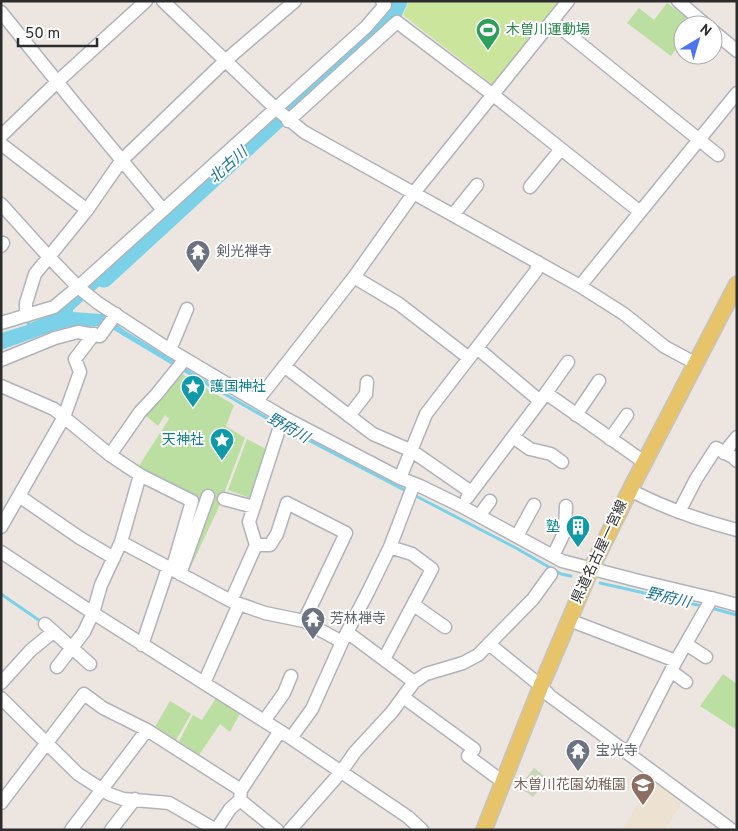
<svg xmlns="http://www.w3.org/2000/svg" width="738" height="831" viewBox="0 0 738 831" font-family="Overpass,'Noto Sans JP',sans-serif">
  <rect width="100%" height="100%" fill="#ede6e0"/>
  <path fill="#ede2d1" d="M661 777 686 796 665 830H622L653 780Z"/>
  <path fill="#badfa0" d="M667 3 695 24 683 25V40L671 56 627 23 639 8 654 20Z
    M179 372 234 405 226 426 245 438 218 509 186 577 192 501 135 472 169 419 165 415 158 426 145 415Z
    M247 439 270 451 250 498 228 490Z
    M723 674 737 684V730L700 706Z
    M218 695 242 710 230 732 220 724 199 755 179 741 193 715 202 720Z
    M170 701 191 714 176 740 155 727Z"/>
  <path fill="#c8d5b8" d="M534 768 553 783 549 790 543 785 533 797 519 787Z"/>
  <path fill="#cbe59d" d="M409 1H568L497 88 403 15Z"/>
  <path fill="#7bd1e7" d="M119 256 125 263 73 310V312L102 314 108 317 124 330 215 386 214 390 107 326 68 327 45 334 1 350V333L27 325 26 320 28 319 30 323 60 311Z"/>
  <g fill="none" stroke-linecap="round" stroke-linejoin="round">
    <path stroke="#7bd1e7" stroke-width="3" d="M211 386 277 424
      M283 427 408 492
      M414 495 516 548 561 574 571 576
      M600 583 702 606
      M1 594 43 623
      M711 608 737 615"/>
    <path stroke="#7bd1e7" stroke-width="19" d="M104 278 277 119 374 33 392 14 398 1"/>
    <defs>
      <path id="minor" d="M163 1 275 108 304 132 580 286 624 314 665 347 695 363
        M678 1 706 25
        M1 12 71 99 163 210
        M552 21 718 155
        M713 31 737 51
        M288 121 397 22 492 94 639 211
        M1 136 57 82 146 1
        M1 144 87 210
        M530 187 561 149
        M1 204 48 256 78 287 98 303 170 350 283 417 400 478 420 486 461 506 562 561 639 581 719 600 737 605
        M453 215 477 185
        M1 246 3 243
        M354 277 399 304 469 358
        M580 286 737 93
        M26 315V303L35 274 87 210 121 161 225 61 295 1
        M1 323 54 307 78 287 366 27 385 5 382 1
        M477 348 540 401
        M170 350 187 309
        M1 360 55 338 78 332 100 336 116 314
        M284 366 373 434 412 451 471 492
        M1 386 54 409 110 455 140 475 121 542 101 585 93 613 84 632 57 667
        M546 393 644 462
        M257 401 354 277 413 194 568 1
        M576 415 599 381
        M349 416 366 394 367 382
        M513 437 530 449 551 454 562 462
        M610 439 627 415
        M724 453 737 437
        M110 455 140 412 156 395 185 359
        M140 475 192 501 172 570
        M400 478 426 414 536 271 538 262
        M630 490C664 508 699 520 737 530
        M19 496 80 538 114 558
        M467 498 546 393 568 362
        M224 499 254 507
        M679 512 696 479 716 448 733 457 737 461
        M479 516 490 501
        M1 527 64 417 80 372 75 359 94 334
        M517 536 534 505
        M121 542 231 601 265 613 304 621 342 642
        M256 545H270L277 534 287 503 346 533 304 621
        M1 552 93 613 291 738 408 817 422 830
        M553 556 565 531 566 506
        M180 574 208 496
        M231 601 256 545 249 522 283 417
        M414 605 445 627
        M569 620 676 661
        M45 624 90 664
        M347 632 414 682
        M489 644 541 686 550 696 732 830
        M686 644 706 657
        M142 645 168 568
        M384 659 432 569 412 554 390 547
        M671 671 686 682
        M1 683 31 650 53 632
        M204 683 239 604
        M403 697 474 749 468 756 503 782
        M1 698 78 774 109 794 123 799 169 803 216 830
        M264 721 284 693 291 676
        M291 738 312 709 342 642 369 590 390 547 414 484
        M629 753 676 661 712 598
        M1 803 84 694 103 708 147 730 241 790
        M71 830 147 730
        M111 830 135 799
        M216 830 230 809 240 800
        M277 830 240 800 241 790 280 731
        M290 830 341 772 355 752 392 712 414 682 426 674 463 663 478 655 533 599 551 574"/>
      <path id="major" d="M484 830 541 686 591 569 630 490 737 284"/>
    </defs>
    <use href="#minor" stroke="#b0b3bb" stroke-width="15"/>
    <use href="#major" stroke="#c4c4c4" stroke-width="18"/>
    <use href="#minor" stroke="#fff" stroke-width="12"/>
    <use href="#major" stroke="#e7c36a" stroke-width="15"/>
  </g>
  <defs>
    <symbol id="stadium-pin" viewBox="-11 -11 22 30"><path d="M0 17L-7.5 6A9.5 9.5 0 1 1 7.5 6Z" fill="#2e9e5b" stroke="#fff"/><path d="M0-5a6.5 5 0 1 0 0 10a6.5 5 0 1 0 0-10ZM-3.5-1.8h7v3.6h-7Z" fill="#fff"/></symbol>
    <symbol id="temple-pin" viewBox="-11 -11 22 30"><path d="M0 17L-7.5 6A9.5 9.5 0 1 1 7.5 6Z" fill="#6b7280" stroke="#fff"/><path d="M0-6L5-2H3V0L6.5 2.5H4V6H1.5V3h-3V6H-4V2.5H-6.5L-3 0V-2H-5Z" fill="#fff"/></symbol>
    <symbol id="sight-pin" viewBox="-11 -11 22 30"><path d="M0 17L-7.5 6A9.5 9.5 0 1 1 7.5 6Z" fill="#0f9aa8" stroke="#fff"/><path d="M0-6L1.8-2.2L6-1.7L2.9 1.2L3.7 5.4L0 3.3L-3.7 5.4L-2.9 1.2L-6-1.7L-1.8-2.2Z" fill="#fff"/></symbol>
    <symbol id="building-pin" viewBox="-11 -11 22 30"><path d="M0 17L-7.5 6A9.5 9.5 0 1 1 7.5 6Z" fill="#0f9aa8" stroke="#fff"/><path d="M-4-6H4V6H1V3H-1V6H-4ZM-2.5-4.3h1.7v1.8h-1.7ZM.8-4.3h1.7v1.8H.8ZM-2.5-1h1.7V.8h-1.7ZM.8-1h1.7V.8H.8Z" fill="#fff"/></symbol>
    <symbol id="school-pin" viewBox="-11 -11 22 30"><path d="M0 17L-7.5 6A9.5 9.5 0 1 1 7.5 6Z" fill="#8d6e63" stroke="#fff"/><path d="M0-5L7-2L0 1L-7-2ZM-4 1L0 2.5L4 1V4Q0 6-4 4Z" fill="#fff"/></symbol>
  </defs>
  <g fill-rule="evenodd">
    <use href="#stadium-pin" x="474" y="16" width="28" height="38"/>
    <use href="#temple-pin" x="184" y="238" width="28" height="38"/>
    <use href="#sight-pin" x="179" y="373" width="28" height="38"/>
    <use href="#sight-pin" x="208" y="426" width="28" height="38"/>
    <use href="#building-pin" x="564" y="513" width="28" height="38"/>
    <use href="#temple-pin" x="299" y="605" width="28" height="38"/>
    <use href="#temple-pin" x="564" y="737" width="28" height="38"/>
    <use href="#school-pin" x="629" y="771" width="28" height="38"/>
  </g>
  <g text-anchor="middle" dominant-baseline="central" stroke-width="4" stroke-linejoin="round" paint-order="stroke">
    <g font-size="14" fill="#27864d" stroke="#fff" text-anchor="start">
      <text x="506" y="30">木曽川運動場</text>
    </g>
    <g font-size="14" fill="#5b616d" stroke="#fff" text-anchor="start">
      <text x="216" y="252">剣光禅寺</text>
      <text x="330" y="619">芳林禅寺</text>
      <text x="596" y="751">宝光寺</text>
    </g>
    <g font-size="14" fill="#0d838f" stroke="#fff" text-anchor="end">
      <text x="210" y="387" text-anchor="start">護国神社</text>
      <text x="204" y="440">天神社</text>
      <text x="560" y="527">塾</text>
    </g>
    <g font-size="14" fill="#2c2c2c" stroke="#fff">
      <text transform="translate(600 552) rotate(-65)">県道名古屋一宮線</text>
    </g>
    <g font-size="14" fill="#785e54" stroke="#fff" text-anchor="end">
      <text x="626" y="785">木曽川花園幼稚園</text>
    </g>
    <g font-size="15" font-style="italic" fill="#177295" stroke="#fff">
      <text transform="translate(229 166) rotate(-42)">北古川</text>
      <text transform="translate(288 429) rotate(29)">野府川</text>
      <text transform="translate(668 599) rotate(13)">野府川</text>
    </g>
  </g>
  <rect width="738" height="831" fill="none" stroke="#2c2c2c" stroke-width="5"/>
  <g transform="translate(698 40) rotate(38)"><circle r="24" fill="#ffffff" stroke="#ababab"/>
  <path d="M0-4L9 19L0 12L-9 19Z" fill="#4c74ed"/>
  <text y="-8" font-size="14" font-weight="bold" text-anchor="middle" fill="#2c2c2c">N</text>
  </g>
  <path d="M18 38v8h79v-8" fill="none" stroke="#2c2c2c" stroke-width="2.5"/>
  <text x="25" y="38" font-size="15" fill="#2c2c2c" stroke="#ffffff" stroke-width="4" paint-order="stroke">50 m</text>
</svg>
